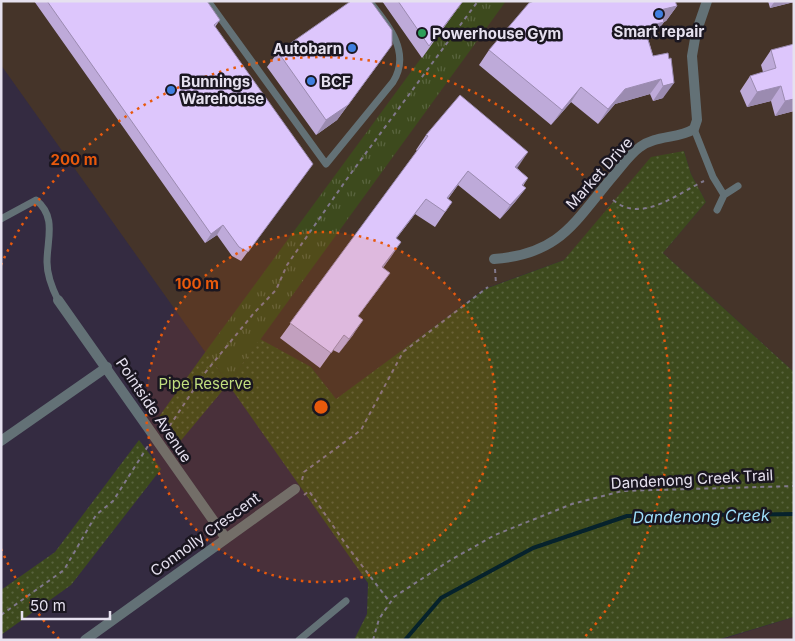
<svg xmlns="http://www.w3.org/2000/svg" width="795" height="641" viewBox="0 0 795 641" font-family="Inter,sans-serif">
  <defs>
    <pattern id="grass-tufts" width="24" height="20" patternUnits="userSpaceOnUse" patternTransform="scale(1.25)"><rect width="24" height="20" fill="#3d4a1d"/><path d="M3 7l-1-3M5 7V3M7 7l1-3M15 17l-1-3M17 17v-4M19 17l1-3" fill="none" stroke="#59643e"/></pattern>
    <pattern id="park-dots" width="8" height="8" patternUnits="userSpaceOnUse" patternTransform="scale(1.25)"><rect width="8" height="8" fill="#3d4a1d"/><path d="M2 2h.1M6 6h.1" fill="none" stroke="#59643e" stroke-width="1.8" stroke-linecap="round"/></pattern>
  </defs>
  <rect width="100%" height="100%" fill="#342b41"/>
  <path fill="#453429" d="M1 1H794V372L663 253 706 202 691 174 684 151 564 260 484 289 336 400 311 367 228 384 1 65Z"/>
  <path fill="#463233" d="M794 617V640H723V639Z"/>
  <path fill="url(#grass-tufts)" d="M463 1H506L228 384 206 351Z"/>
  <path fill="url(#park-dots)" d="M684 151 691 174 706 202 663 253 794 372V617L717 640H354L367 614 368 583 228 384 178 444 158 418 206 351 228 384 260 339 311 367 336 399 485 289 564 260 651 157Z
    M139 440 161 469 71 585 1 635V590L55 552Z"/>
  <g fill="none" stroke-linecap="round" stroke-linejoin="round">
    <path stroke="#06222c" stroke-width="4" d="M405 640 441 598 533 548 627 516 794 514"/>
    <path stroke="#80788b" stroke-width="2" stroke-dasharray="4 4" stroke-linecap="butt" d="M613 200C642 224 676 194 704 181
      M495 269 496 284
      M165 433 204 374 254 313 276 290 287 265 349 176 478 1
      M302 480 304 472 361 430 403 352 488 287
      M304 495 309 491 347 546 389 601
      M1 615 64 570 96 515 113 501 148 446
      M373 640 379 619 394 597 449 561 495 535 572 504 622 491 794 486"/>
    <path stroke="#637176" stroke-width="7" d="M208 1 326 164 393 82C412 52 387 23 369 1
      M694 129 713 177 724 195
      M717 210 724 195 738 186
      M1 219 36 200C57 217 47 239 47 262 47 276 52 288 58 300
      M299 640 346 601"/>
    <path stroke="#637176" stroke-width="10" d="M494 259C561 254 574 222 614 175 622 166 630 154 640 147 656 135 678 139 694 129L697 120 692 56 696 33 707 1
      M58 300 225 537
      M1 441 107 367
      M85 640 295 489"/>
  </g>
  <path fill="#beaad9" d="M34 1H207L220 20 215 27 306 173 241 261 232 256 217 235 205 243Z
    M382 1H463L422 58Z
    M768 1H794V2L770 8Z
    M677 6 666 21 664 22 653 37 648 38 653 56 668 53 663 98 653 101 650 94 615 104 598 124 571 102 551 125 479 65 489 50Z
    M771 50 794 111 775 116 771 101 747 107 740 91 750 76 763 72 761 65Z
    M278 52 382 59 337 120 316 135 267 67Z
    M426 135 517 168 528 178 523 186 526 188 515 202 500 219 458 185 448 199 452 202 435 227 415 214 396 239 401 242 383 268 380 287 358 316 353 335 339 353 333 350 320 368 280 338 417 151 416 150Z"/>
  <path fill="#9b8bb0" d="M775 1H794V2L770 8Z
    M677 6 666 21 650 25 660 10Z
    M664 22 653 37 634 42 644 27Z
    M392 45 337 120 316 135 326 120Z
    M661 79 650 94 615 104 598 124 608 109 625 89Z
    M674 83 663 98 653 101 663 86Z
    M781 86 771 101 747 107 757 92Z
    M581 87 571 102 551 125 562 110Z
    M794 99V111L775 116 785 101Z
    M528 152 518 167 505 182 515 167Z
    M468 171 458 185 440 209 447 198Z
    M526 188 515 202 500 219 510 205Z
    M426 199 415 214 385 253 396 238Z
    M223 225 217 235 205 243 211 234Z
    M401 242 391 257 372 282 382 267Z
    M363 320 353 335 339 353 349 339Z"/>
  <path fill="#ddc6fc" stroke="#9b8bb0" d="M47 1H207L220 20 214 25 313 164 248 252 239 247 223 225 211 234Z
    M351 1H371L392 30V45L348 105 326 120 278 52Z
    M398 1H463L429 46Z
    M534 1H675L677 6 660 10 664 22 644 27 653 56 668 53 669 59 671 58 674 83 663 86 661 79 625 89 608 109 581 87 562 110 489 50 529 3Z
    M794 44V99L785 101 781 86 757 92 750 76 776 68 771 50Z
    M460 95 528 152 515 167 528 178 522 185 526 188 510 205 468 171 447 198 452 202 445 212 426 199 396 238 401 242 382 267 390 273 358 316 363 320 349 339 344 335 331 353 290 323 428 136 426 135Z"/>
  <circle cx="321" cy="407" r="175" fill="#e8590c" fill-opacity=".12"/>
  <g fill="none" stroke="#e8590c" stroke-width="2.5" stroke-dasharray="2.5 5">
    <circle cx="321" cy="407" r="175"/>
    <path d="M59 639A350 350 0 0 1 1 549M1 265A350 350 0 1 1 583 639"/>
  </g>
  <g fill="#3f7fe0" stroke="#1a1620" stroke-width="2">
    <circle cx="659" cy="14" r="5"/>
    <circle cx="352" cy="48" r="5"/>
    <circle cx="311" cy="81" r="5"/>
    <circle cx="171" cy="90" r="5"/>
  </g>
  <circle fill="#2e9e5b" stroke="#1a1620" stroke-width="2" cx="422" cy="33" r="5"/>
  <g text-anchor="middle" dominant-baseline="central" stroke-width="5" stroke-linejoin="round" paint-order="stroke">
    <g font-size="15" font-weight="bold" fill="#e6e1ef" stroke="#1a1620" text-anchor="start">
      <text x="659" y="31" text-anchor="middle">Smart repair</text>
      <text x="432" y="33">Powerhouse Gym</text>
      <text x="342" y="48" text-anchor="end">Autobarn</text>
      <text x="181" y="81">Bunnings<tspan x="181" dy="17">Warehouse</tspan></text>
      <text x="321" y="81">BCF</text>
    </g>
    <g font-size="15" fill="#e6e1ef" stroke="#1a1620">
      <text transform="translate(599 173) rotate(-48)">Market Drive</text>
      <text transform="translate(154 410) rotate(56)">Pointside Avenue</text>
      <text transform="translate(692 479) rotate(-3)">Dandenong Creek Trail</text>
      <text transform="translate(205 534) rotate(-36)">Connolly Crescent</text>
    </g>
    <g font-size="15" fill="#c1df7f" stroke="#1a1620">
      <text x="205" y="383">Pipe Reserve</text>
    </g>
    <g font-size="16" font-style="italic" fill="#9ddefa" stroke="#1a1620">
      <text transform="translate(701 516) rotate(-1)">Dandenong Creek</text>
    </g>
  </g>
  <circle cx="321" cy="407" r="8" fill="#e8590c" stroke="#1a1620" stroke-width="2.5"/>
  <g font-size="15" text-anchor="middle" font-weight="bold" fill="#e8590c" stroke="#1a1620" stroke-width="5" stroke-linejoin="round" paint-order="stroke">
    <text x="74" y="165">200 m</text>
    <text x="197" y="289">100 m</text>
  </g>
  <rect width="795" height="641" fill="none" stroke="#e6e1ef" stroke-width="5"/>
  <path d="M22 611v8h88v-8" fill="none" stroke="#e6e1ef" stroke-width="2.5"/>
  <text x="30" y="611" font-size="15" fill="#e6e1ef" stroke="#1a1620" stroke-width="4" paint-order="stroke">50 m</text>
</svg>
